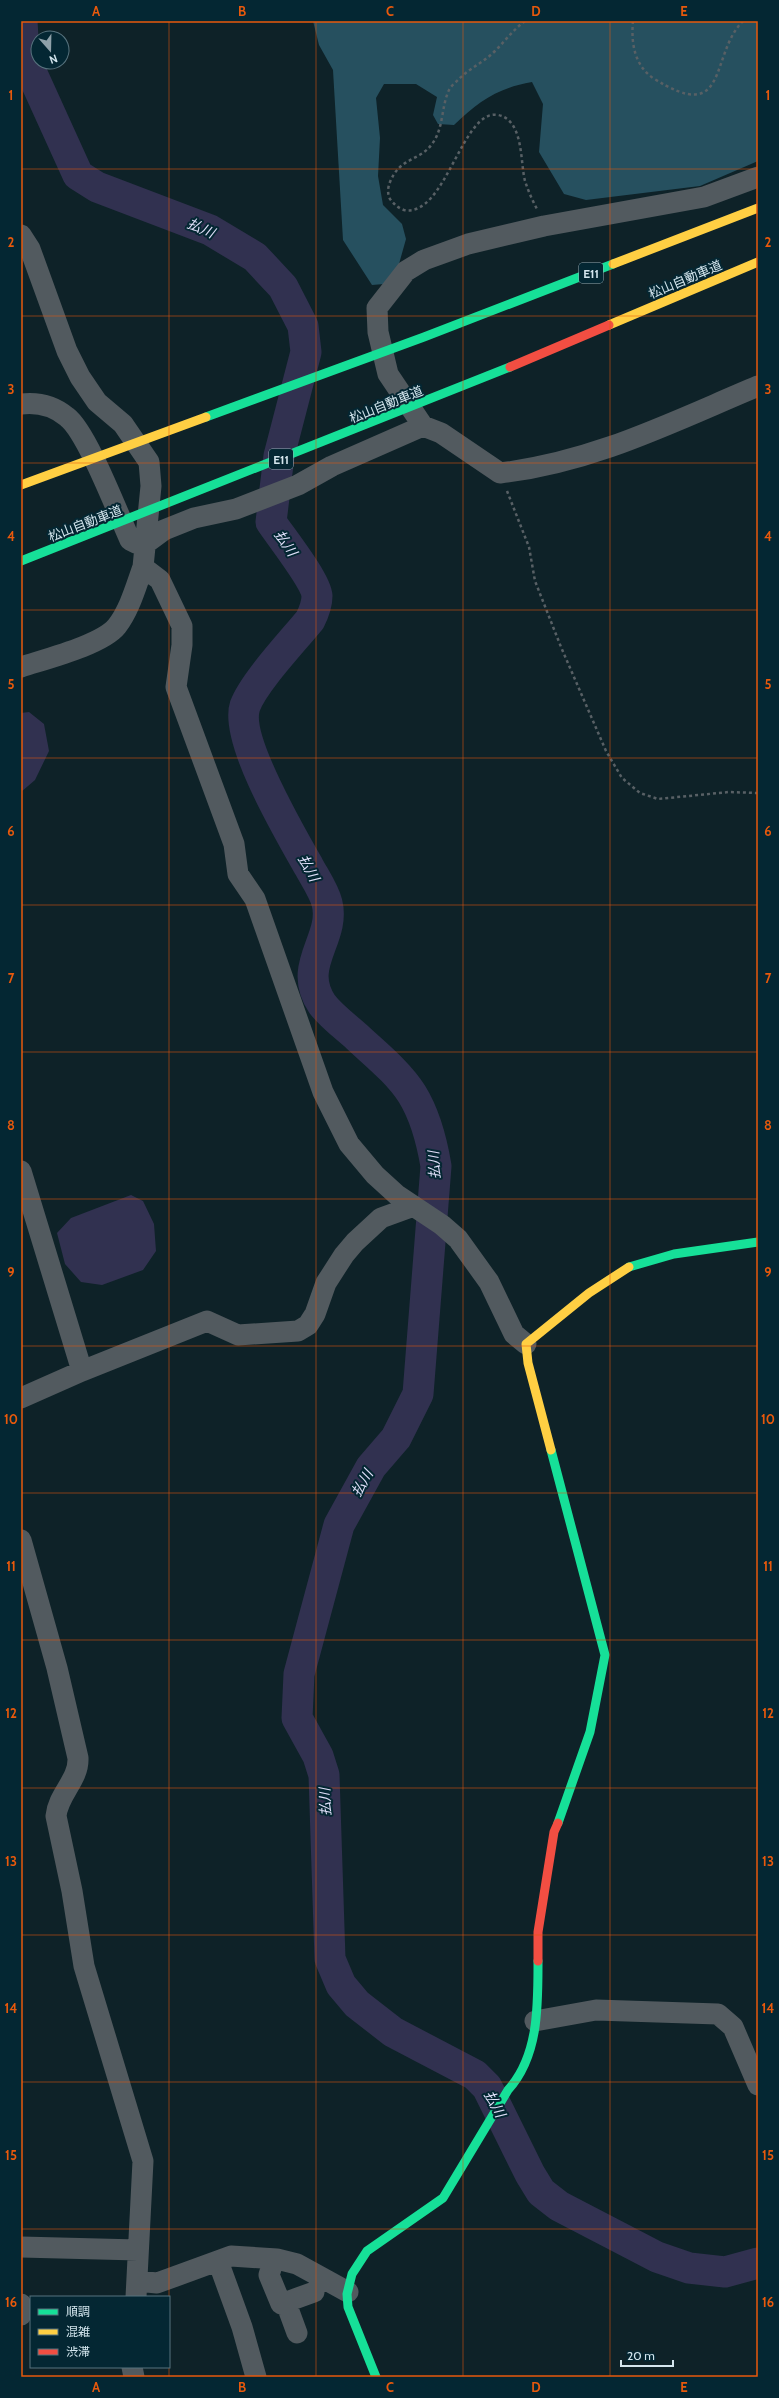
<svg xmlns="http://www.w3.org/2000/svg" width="779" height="2398" viewBox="0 0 779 2398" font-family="Cabin,'Noto Sans JP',sans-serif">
  <rect width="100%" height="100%" fill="#0e2228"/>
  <path fill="#26505f" d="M313 21H758V161L700 186 586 200 564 194 539 152 543 104 532 82C498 88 479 101 454 125L438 124 433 115 437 97 416 84H384L376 98 380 138 378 176 383 205 402 224 406 239 397 271 384 284 372 285 343 240 333 70 319 45Z"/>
  <path fill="#313150" d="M29 712 44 724 49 751 35 780 21 792V713Z
    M131 1195 143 1201 154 1224 156 1251 143 1270 102 1285 81 1282 65 1264 57 1233 71 1218Z"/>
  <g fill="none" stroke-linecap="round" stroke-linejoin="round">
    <path stroke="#313150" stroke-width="31" d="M22 21 24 56 78 175 97 187 210 230 255 257 283 287 303 326 306 352 279 456 271 522C281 537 316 581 317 596 317 605 314 612 310 620 293 641 254 682 245 706 234 739 291 835 309 867 315 878 324 891 327 903 336 939 296 965 322 1004 331 1016 346 1027 357 1037 375 1054 398 1072 412 1094 425 1115 432 1142 436 1166L418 1394 396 1438 371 1467 339 1525 299 1674 297 1718 318 1756 324 1775 330 1959 341 1985 357 2004 393 2032 475 2075 487 2087 530 2174 541 2192 559 2206 657 2257 689 2268 725 2272 758 2263"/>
    <path stroke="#586065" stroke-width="2.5" stroke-dasharray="3 3" stroke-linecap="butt" d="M525 21C513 30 505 41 495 51 484 62 470 68 459 79 456 82 451 86 449 90 441 107 444 128 432 144 420 161 400 157 390 182 388 187 387 193 390 199 394 204 398 208 404 210 446 218 462 108 498 115 524 120 520 162 525 181 528 190 532 200 537 209
      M633 21C631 42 634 65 653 78 730 127 709 55 743 21
      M507 491 529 547 535 581 561 647 606 751 622 778 640 793 658 799 729 792 758 793"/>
    <path stroke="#525a5f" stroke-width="21" d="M758 177 704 197 544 226 468 244 424 260 406 271 377 308 378 332 388 374 423 426 441 433 500 473C594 462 672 422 758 386
      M21 235 30 249 67 351 80 377 97 402 123 424 149 462 151 486 143 567 160 580 182 626V645L176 687 234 844 238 874 255 899 323 1092 349 1144 375 1175 397 1195 442 1225 458 1239 489 1282 514 1334 526 1344
      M21 404C38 402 54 406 67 417 87 432 118 514 130 540L136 543 145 544 164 530 194 518 236 509 298 485 332 466 423 426
      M21 667C45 659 102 645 117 626 130 609 136 586 143 567
      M21 1171 82 1371
      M21 1398 82 1371 207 1321 238 1335 298 1331 308 1325 315 1314 326 1283 344 1255 355 1242 381 1218 414 1206
      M21 1540 57 1668 78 1758C79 1780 58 1794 56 1816L72 1891 84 1966 143 2161 136 2297
      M535 2021 596 2010 718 2014 733 2027 758 2085
      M21 2247 138 2250
      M274 2259 269 2275 281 2304 314 2292
      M218 2261 242 2327 256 2377
      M137 2281 157 2283 231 2256 277 2259 297 2264 348 2292
      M286 2303 297 2333
      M21 2304V2315
      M132 2367 134 2377"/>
    <path stroke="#16e098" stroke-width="9" d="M206 417 424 337 613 264
      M21 561 510 367
      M629 1267 674 1254 758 1242
      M551 1450 605 1655 590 1732 558 1823
      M376 2377 348 2307 347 2294 352 2274 367 2251 443 2198 508 2090C539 2056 538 2005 538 1961"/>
    <path stroke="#ffcf43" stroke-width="9" d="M613 264 758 208
      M609 325 758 262
      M21 485 206 417
      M551 1450 528 1363 526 1344 589 1293 629 1267"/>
    <path stroke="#f24e42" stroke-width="9" d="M510 367 609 325
      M538 1961V1932L554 1832 558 1823"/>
  </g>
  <path fill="none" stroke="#e8590c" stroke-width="1" stroke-opacity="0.55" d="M169 21V2297M316 21V2377M463 21V2377M610 21V2377M21 169H758M21 316H758M21 463H758M21 610H758M21 758H758M21 905H758M21 1052H758M21 1199H758M21 1346H758M21 1493H758M21 1640H758M21 1788H758M21 1935H758M21 2082H758M21 2229H758M169 2297V2367M169 2367V2377"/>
  <g text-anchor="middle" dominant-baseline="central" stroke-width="4" stroke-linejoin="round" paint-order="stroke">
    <g fill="#042733" stroke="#96adb6" stroke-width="1">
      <rect x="579" y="263" width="24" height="20" rx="3"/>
      <rect x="269" y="449" width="24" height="20" rx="3"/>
    </g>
    <g font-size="12" font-weight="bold" fill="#d4e6ee">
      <text x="591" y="273">E11</text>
      <text x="281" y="459">E11</text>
    </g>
    <g font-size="13" fill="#d4e6ee" stroke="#042733">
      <text transform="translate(685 279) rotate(-23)">松山自動車道</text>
      <text transform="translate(386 404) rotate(-22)">松山自動車道</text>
      <text transform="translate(85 523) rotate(-21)">松山自動車道</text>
    </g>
    <g font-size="14" font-style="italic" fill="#e2e1fb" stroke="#042733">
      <text transform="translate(201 228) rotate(24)">払川</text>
      <text transform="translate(286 543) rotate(56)">払川</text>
      <text transform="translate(309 868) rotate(62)">払川</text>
      <text transform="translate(434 1165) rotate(-93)">払川</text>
      <text transform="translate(362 1483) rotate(-60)">払川</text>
      <text transform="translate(325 1802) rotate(-92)">払川</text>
      <text transform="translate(495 2104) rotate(62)">払川</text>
    </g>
  </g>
  <rect width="779" height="2398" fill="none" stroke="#042733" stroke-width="44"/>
  <rect x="30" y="2296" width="140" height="72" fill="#042733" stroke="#57737e"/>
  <rect x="38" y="2309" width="20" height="6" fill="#16e098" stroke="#57737e"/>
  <text x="66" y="2316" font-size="12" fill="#d4e6ee">順調</text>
  <rect x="38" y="2329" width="20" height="6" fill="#ffcf43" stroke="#57737e"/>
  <text x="66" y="2336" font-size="12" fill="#d4e6ee">混雑</text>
  <rect x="38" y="2349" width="20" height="6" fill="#f24e42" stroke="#57737e"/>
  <text x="66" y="2356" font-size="12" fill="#d4e6ee">渋滞</text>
  <g transform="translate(50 50) rotate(160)"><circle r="19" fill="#042733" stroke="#57737e"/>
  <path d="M0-3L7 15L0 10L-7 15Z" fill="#8fa1a9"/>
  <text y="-6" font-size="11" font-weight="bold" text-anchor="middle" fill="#d4e6ee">N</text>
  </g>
  <path d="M621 2360v6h52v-6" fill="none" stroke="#d4e6ee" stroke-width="2"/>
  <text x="627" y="2360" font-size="12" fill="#d4e6ee" stroke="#042733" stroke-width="3" paint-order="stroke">20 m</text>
  <rect x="22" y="22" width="735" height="2354" fill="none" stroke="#e8590c" stroke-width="1.5"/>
  <g font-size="13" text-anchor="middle" font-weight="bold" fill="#e8590c">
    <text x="96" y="16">A</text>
    <text x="242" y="16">B</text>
    <text x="390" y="16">C</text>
    <text x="536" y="16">D</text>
    <text x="684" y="16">E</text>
    <text x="11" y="100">1</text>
    <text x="768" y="100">1</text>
    <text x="11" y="247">2</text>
    <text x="768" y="247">2</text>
    <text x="11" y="394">3</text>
    <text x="768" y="394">3</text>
    <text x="11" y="541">4</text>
    <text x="768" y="541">4</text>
    <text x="11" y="689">5</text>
    <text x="768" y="689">5</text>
    <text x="11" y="836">6</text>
    <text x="768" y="836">6</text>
    <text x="11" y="983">7</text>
    <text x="768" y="983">7</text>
    <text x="11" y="1130">8</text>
    <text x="768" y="1130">8</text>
    <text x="11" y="1277">9</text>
    <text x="768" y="1277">9</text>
    <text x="11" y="1424">10</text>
    <text x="768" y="1424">10</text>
    <text x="11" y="1571">11</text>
    <text x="768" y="1571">11</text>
    <text x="11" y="1718">12</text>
    <text x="768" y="1718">12</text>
    <text x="11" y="1866">13</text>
    <text x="768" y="1866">13</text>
    <text x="11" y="2013">14</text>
    <text x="768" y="2013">14</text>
    <text x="11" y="2160">15</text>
    <text x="768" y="2160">15</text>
    <text x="11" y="2307">16</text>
    <text x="768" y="2307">16</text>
    <text x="96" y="2392">A</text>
    <text x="242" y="2392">B</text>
    <text x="390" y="2392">C</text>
    <text x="536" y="2392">D</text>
    <text x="684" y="2392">E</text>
  </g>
</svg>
